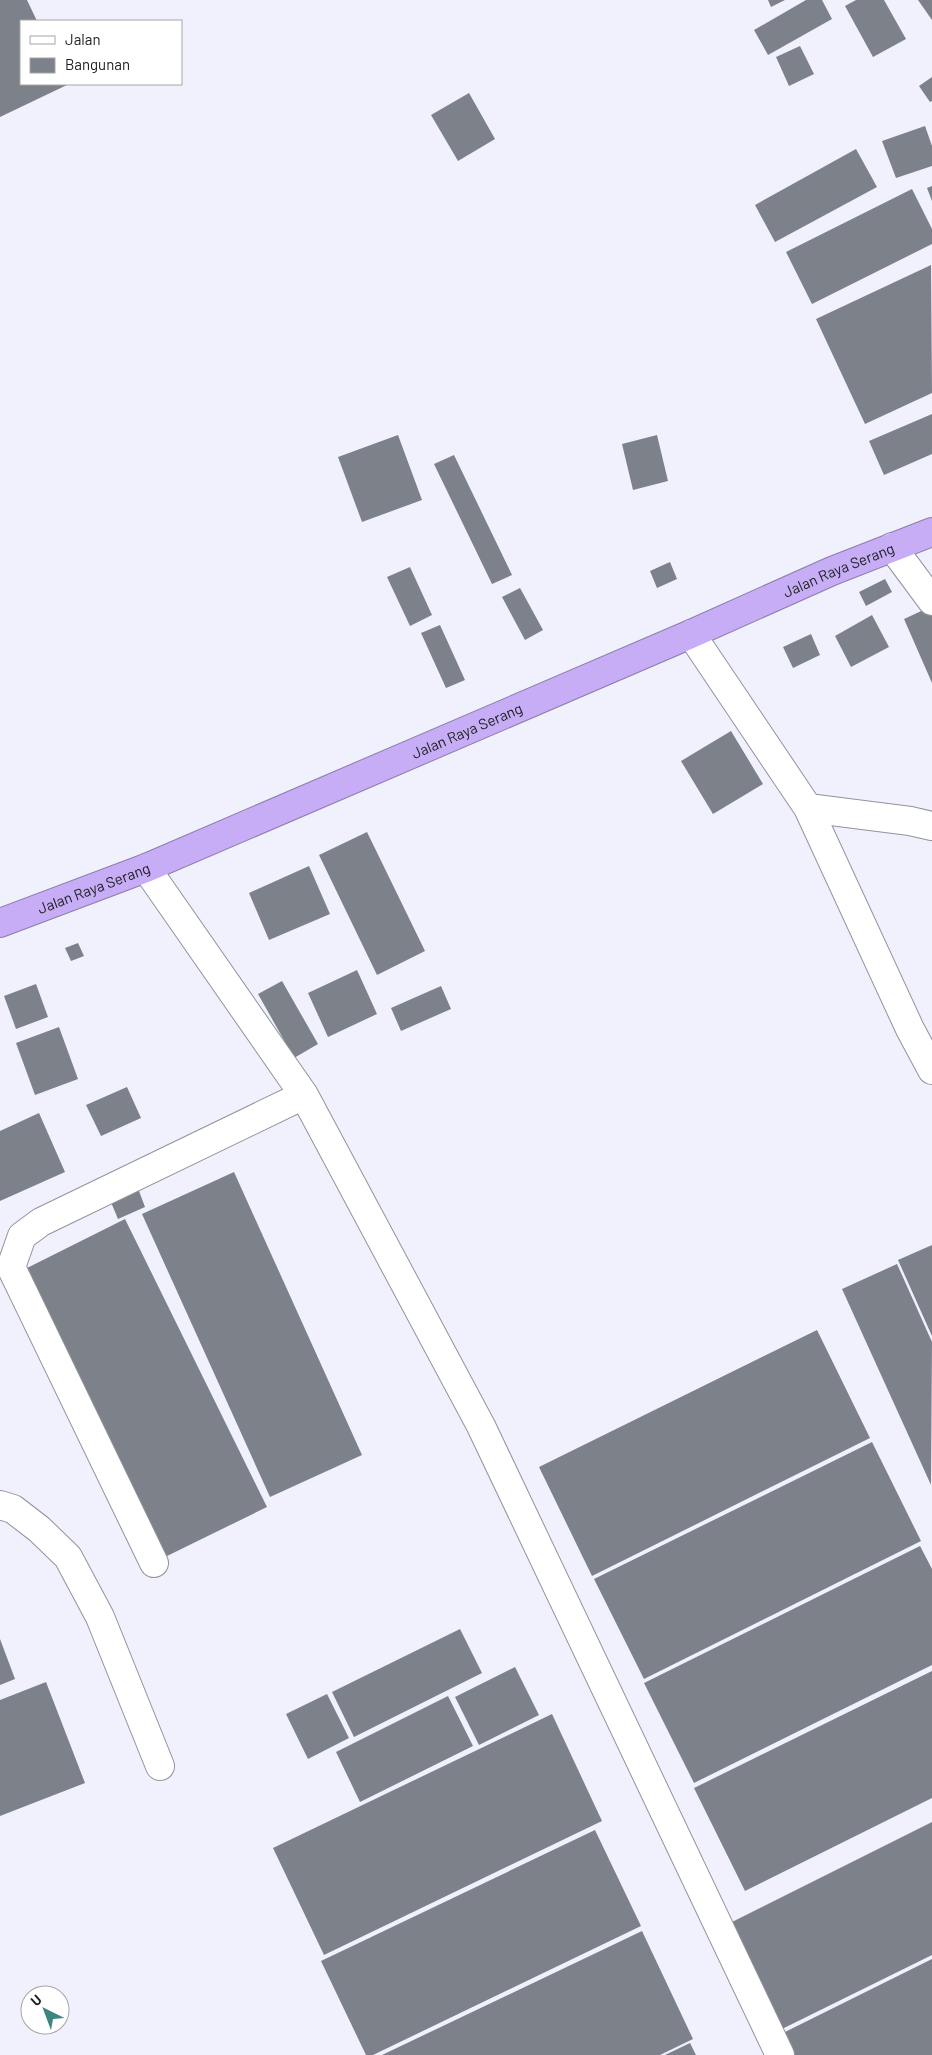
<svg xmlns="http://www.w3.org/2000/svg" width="932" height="2055" viewBox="0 0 932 2055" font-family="Barlow,sans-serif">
  <rect width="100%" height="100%" fill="#f0f1fc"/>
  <path fill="#7c818a" d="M0 0H27L37 21H21V84H69L0 117Z
    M768 0H785L771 7Z
    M806 0H822L832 19 768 55 754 30Z
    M856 0H884L906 39 873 57 845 6Z
    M918 0H932V20Z
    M800 46 814 74 789 86 776 57Z
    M932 77V101L930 102 919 86Z
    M469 93 495 139 458 161 431 115Z
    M925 126 932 146V166L896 178 882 141Z
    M856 149 877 187 775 242 755 205Z
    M932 186V201L927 188Z
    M912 189 932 229V244L812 304 786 252Z
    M931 265 932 393 865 424 816 319Z
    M932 414V454L884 475 869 441Z
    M398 435 422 500 362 522 338 457Z
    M657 435 668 481 633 490 622 444Z
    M454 455 512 575 492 584 434 464Z
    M670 562 677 579 657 588 650 571Z
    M410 567 432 615 410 626 387 577Z
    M885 579 892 592 866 606 859 592Z
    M520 588 543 630 525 640 502 597Z
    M932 606V683L904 619Z
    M872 615 889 647 851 667 835 636Z
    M440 625 465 680 446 688 421 633Z
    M811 634 820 655 793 668 783 647Z
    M731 731 763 784 713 814 681 761Z
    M367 832 425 951 377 975 319 855Z
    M309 866 330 914 269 940 249 893Z
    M78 943 84 956 71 961 65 948Z
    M357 970 377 1014 328 1037 308 993Z
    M282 981 318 1044 294 1058 258 994Z
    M36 984 48 1017 16 1029 4 996Z
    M441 986 451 1009 401 1031 391 1008Z
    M59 1027 78 1079 35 1095 16 1043Z
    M127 1087 141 1118 101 1136 86 1105Z
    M39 1113 65 1172 0 1201V1131Z
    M234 1172 362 1455 270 1497 142 1214Z
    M136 1183 145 1207 118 1219 108 1195Z
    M125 1219 267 1507 165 1557 23 1270Z
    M932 1245V1336L898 1260Z
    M897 1264 932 1342 931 1485 842 1289Z
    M817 1330 870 1438 592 1576 539 1467Z
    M872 1442 921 1541 644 1679 594 1579Z
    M920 1546 932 1569V1665L694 1783 644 1683Z
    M460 1629 482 1673 354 1737 332 1692Z
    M0 1639 15 1679 0 1685Z
    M515 1667 539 1715 479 1745 455 1697Z
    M932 1671V1798L745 1891 694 1788Z
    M46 1682 85 1783 0 1816V1700Z
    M327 1694 349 1738 308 1759 286 1714Z
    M448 1696 473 1746 360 1802 336 1752Z
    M552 1714 602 1821 324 1955 273 1848Z
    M932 1822V1955L782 2029 730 1923Z
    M595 1830 641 1926 373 2055H366L321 1961Z
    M642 1931 693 2039 660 2055H382Z
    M932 1959V2055H793L783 2033Z
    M690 2043 696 2055H665Z"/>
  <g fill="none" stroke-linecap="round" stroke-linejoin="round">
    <defs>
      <path id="minor" d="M892 547 932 601
        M691 634 808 808 910 1029 932 1070
        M808 808 910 821 932 826
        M146 868 304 1095 481 1426 780 2055
        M0 1505 13 1509 39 1529 68 1557 100 1617 160 1766
        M154 1563 11 1267 22 1236 41 1222 304 1095"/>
      <g id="highway">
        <path id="s1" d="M0 923 146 868 691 634 832 571 932 532"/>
      </g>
    </defs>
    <use href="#minor" stroke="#92939d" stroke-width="30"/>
    <use href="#highway" stroke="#8c7cac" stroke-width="30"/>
    <use href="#minor" stroke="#fff" stroke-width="28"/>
    <use href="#highway" stroke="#c6adf5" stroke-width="28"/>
  </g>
  <g text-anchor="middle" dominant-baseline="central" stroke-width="4.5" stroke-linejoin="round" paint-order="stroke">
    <g font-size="15" fill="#202024" stroke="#fff">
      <text stroke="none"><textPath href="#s1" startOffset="910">Jalan Raya Serang</textPath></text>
      <text stroke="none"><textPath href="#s1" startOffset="505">Jalan Raya Serang</textPath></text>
      <text stroke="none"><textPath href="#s1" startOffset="100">Jalan Raya Serang</textPath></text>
    </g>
  </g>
  <rect x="20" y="20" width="162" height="65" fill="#ffffff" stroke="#a6a6a7"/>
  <rect x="30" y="36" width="25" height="8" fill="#ffffff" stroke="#a6a6a7"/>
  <text x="65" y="45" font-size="15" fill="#202024">Jalan</text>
  <rect x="30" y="58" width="25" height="15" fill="#7c818a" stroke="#a6a6a7"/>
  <text x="65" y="70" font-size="15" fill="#202024">Bangunan</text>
  <g transform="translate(45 2010) rotate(318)"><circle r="24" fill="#ffffff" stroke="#a6a6a7"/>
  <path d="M0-4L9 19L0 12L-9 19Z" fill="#3d8580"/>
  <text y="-8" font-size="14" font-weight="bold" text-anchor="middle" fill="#202024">U</text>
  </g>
</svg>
